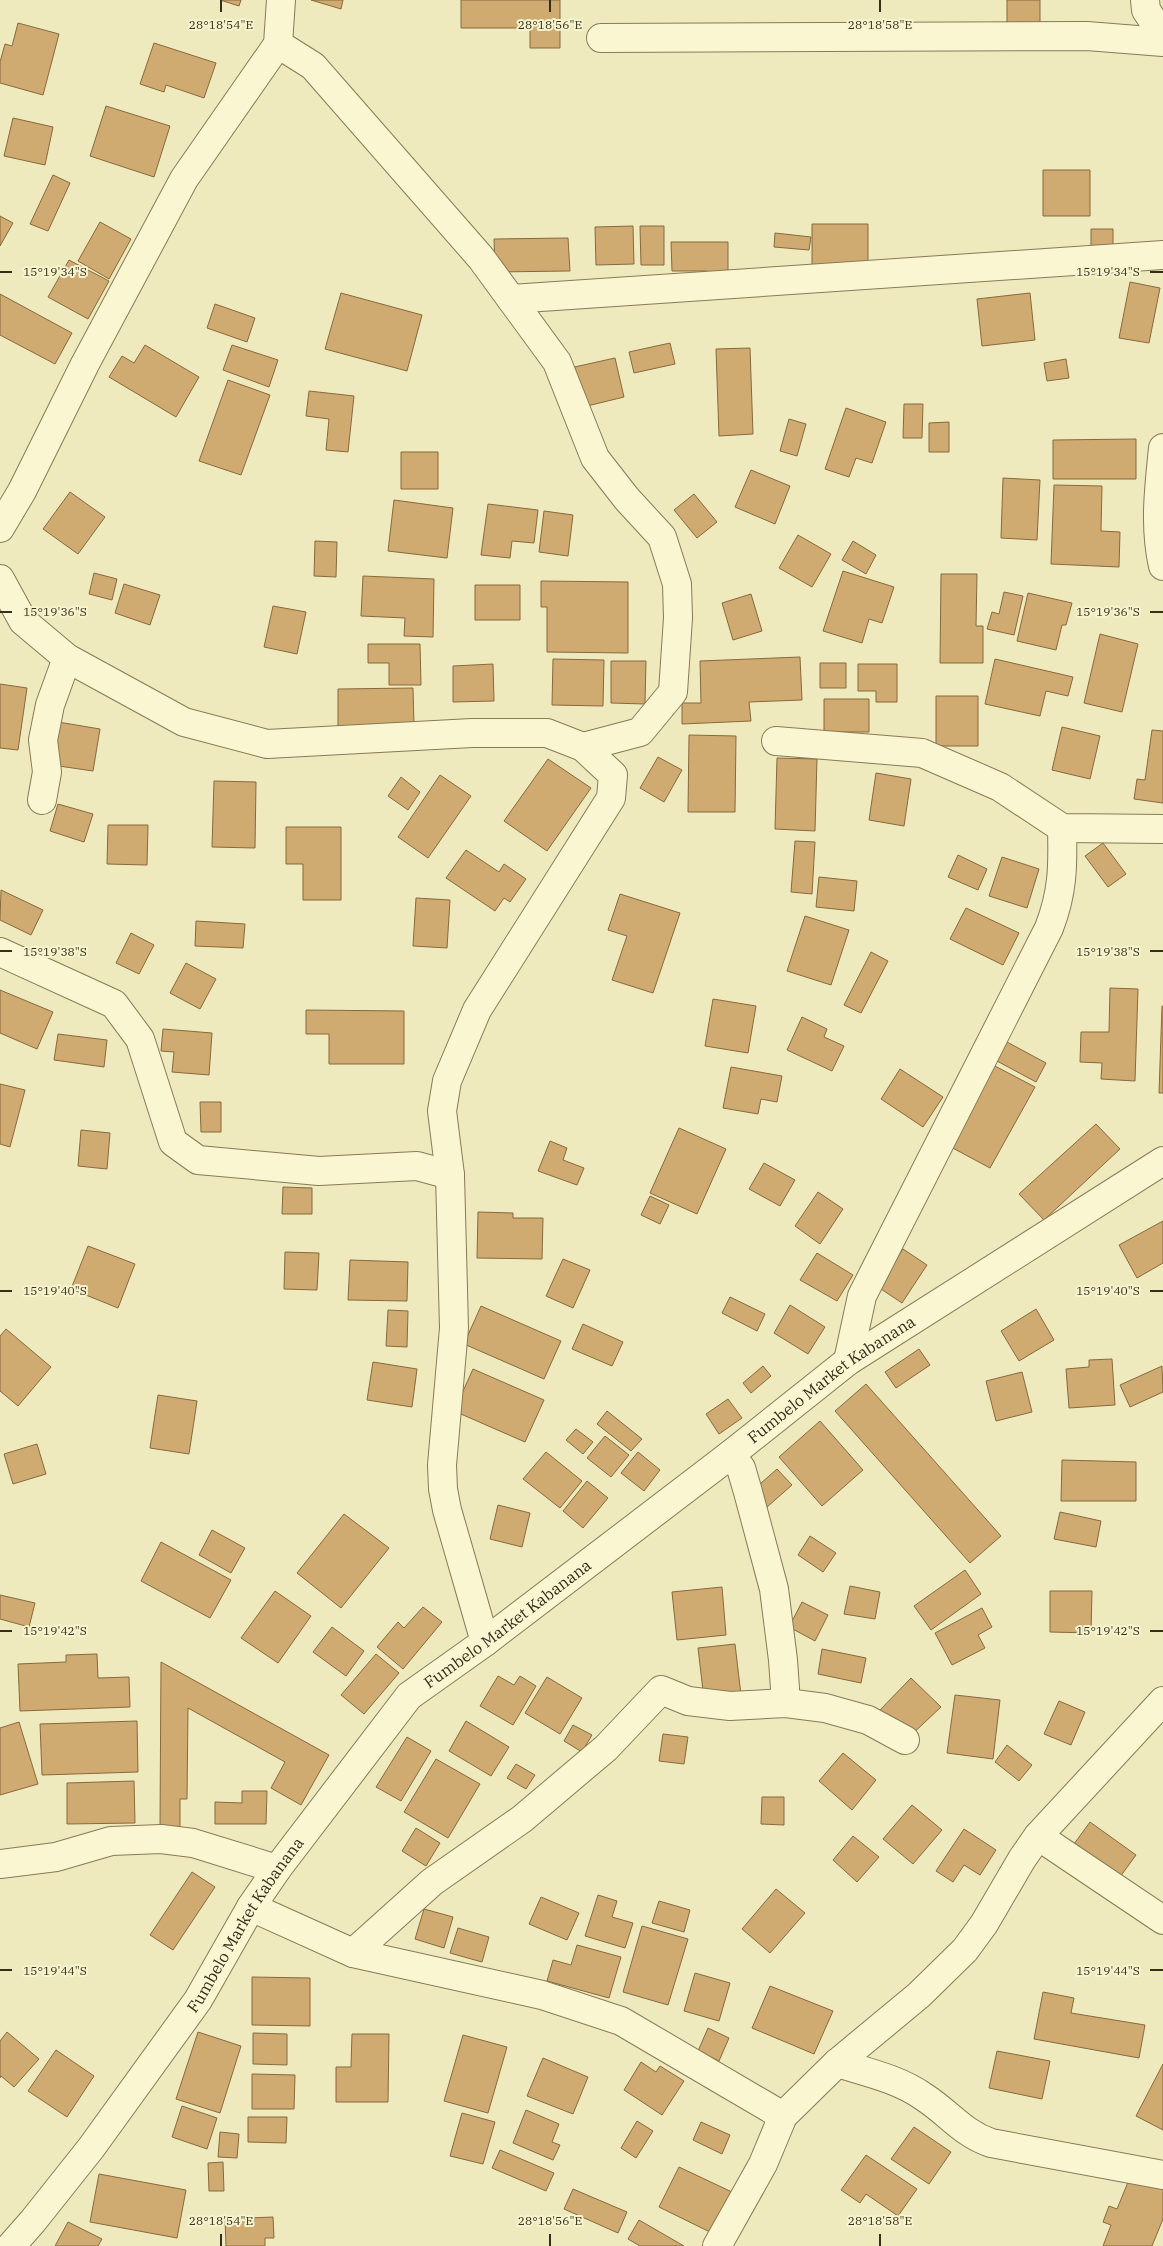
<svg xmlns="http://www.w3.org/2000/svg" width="1163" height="2246" viewBox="0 0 1163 2246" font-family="'IBM Plex Serif',serif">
  <rect width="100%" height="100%" fill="#efeabd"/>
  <path fill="#cfab72" stroke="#88693b" d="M220 0H241L239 6Z
    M311 0H343L341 9Z
    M461 0H560V48H530V28H461Z
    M1007 0H1040V24H1007Z
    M18 23 59 34 43 95 0 83V62L5 44 12 46Z
    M154 43 216 63 204 98 166 85 164 92 140 84Z
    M106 106 170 126 154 177 90 156Z
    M13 118 53 127 45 165 4 156Z
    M1043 170H1090V216H1043Z
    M53 175 70 183 48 231 30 224Z
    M0 216 13 223 0 246Z
    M100 222 131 239 109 279 78 261Z
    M812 224H868V268H812Z
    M633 226 634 264 596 265 595 227Z
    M640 226H664V265H641Z
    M1091 229H1113V255H1091Z
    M775 233 811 237 809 250 774 247Z
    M568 238 570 271 495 272 494 239Z
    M671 242H728V279H707V271H672Z
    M69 260 109 281 88 319 48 297Z
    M1130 282 1160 288 1149 343 1119 338Z
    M341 293 422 315 407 371 325 349Z
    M1030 293 1035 340 982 346 977 299Z
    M0 294 72 333 55 364 0 335Z
    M215 304 255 318 247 342 207 328Z
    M670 343 675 364 634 373 629 352Z
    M145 345 199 377 176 417 109 377 122 356 134 363Z
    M232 345 278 360 269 387 223 370Z
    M750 348 753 434 719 436 716 349Z
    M615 358 624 397 579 408 570 368Z
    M1066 359 1069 378 1047 381 1044 363Z
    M228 380 270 395 241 475 199 461Z
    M309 391 354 396 348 452 326 450 329 419 306 416Z
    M904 404H923L922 438H903Z
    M846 408 886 422 872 463 856 458 849 477 825 469Z
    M789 419 806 424 797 456 780 451Z
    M949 422V452H929V423Z
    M1136 439V479H1053V440Z
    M401 452H438V489H401Z
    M751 470 790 486 775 524 735 507Z
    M1003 478 1040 480 1037 540 1001 538Z
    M1054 485 1102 486 1101 531 1120 532 1119 567 1051 564Z
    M70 492 105 517 78 554 43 529Z
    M694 494 717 522 697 538 674 510Z
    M394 500 453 508 447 558 388 551Z
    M488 504 538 510 534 543 512 541 510 558 481 555Z
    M544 511 573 515 568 556 539 552Z
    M798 535 831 554 812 587 779 568Z
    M315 541 337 542 336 577 314 576Z
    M853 541 876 555 866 574 842 560Z
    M843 571 894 587 882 623 869 619 862 643 823 631Z
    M94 573 117 579 112 600 89 594Z
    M941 574H977L976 626H983V663H940Z
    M363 576 434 579 433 637 404 636 405 618 361 616Z
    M541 581 628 582V653L547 652V607H541Z
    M124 584 160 595 150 625 115 613Z
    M475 585H520V620H475Z
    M1004 592 1023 596 1014 635 987 629 992 612 999 614Z
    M1028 593 1072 603 1066 625H1062L1056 650 1017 641Z
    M751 594 762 631 733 640 722 603Z
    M273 606 306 612 297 654 264 647Z
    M1100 634 1138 644 1122 712 1084 703Z
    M368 644H420L421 685H389V663H368Z
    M800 657 802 700 749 702 751 721 682 724V703H701L700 661Z
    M553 659 604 660 603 706 552 705Z
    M995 659 1073 677 1068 696 1046 691 1040 716 985 704Z
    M611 661H646L645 704 611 703Z
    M820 663H846V688H820Z
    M493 664 494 701 453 702V666Z
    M858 664H897V702H876V691H858Z
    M0 684 27 688 18 750 0 748Z
    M413 688 414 726 338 727V689Z
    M936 696H978V746H936Z
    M824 699H869V732H824Z
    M58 722 100 729 93 771 52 765Z
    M1062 727 1100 736 1090 779 1052 770Z
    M1152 730 1163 731V803L1134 799 1137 779 1145 780Z
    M689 735 736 736 735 812H688Z
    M658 757 682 770 664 802 640 788Z
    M777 758 817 759 815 831 775 829Z
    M548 759 591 788 547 851 504 821Z
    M876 773 911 779 904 826 869 820Z
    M440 775 471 796 428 858 398 837Z
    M401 777 420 792 408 810 388 796Z
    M214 781 256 782 255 848 212 847Z
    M58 804 93 814 84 842 50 831Z
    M108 825H148L147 865 107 864Z
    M286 827H341V900H303V864H286Z
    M795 841 815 842 812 894 791 892Z
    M1103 843 1126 874 1108 887 1085 856Z
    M466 850 499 872 504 864 526 879 510 902 504 898 495 911 446 878Z
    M958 855 987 869 978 890 948 877Z
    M1002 857 1039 869 1027 908 989 896Z
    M819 877 857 881 854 911 816 907Z
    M1 890 43 910 31 935 0 920Z
    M620 894 680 913 653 993 612 980 627 936 608 930Z
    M416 898 450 900 447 948 413 946Z
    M966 908 1019 933 1003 965 950 939Z
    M805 916 849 930 831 985 787 971Z
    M196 921 245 924 243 948 195 946Z
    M131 933 154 945 139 974 116 963Z
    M871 952 888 961 861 1013 844 1005Z
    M186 963 216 979 200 1009 170 993Z
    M1110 988 1138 989 1135 1081 1101 1079 1102 1063 1080 1062 1081 1032H1109Z
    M0 990 53 1012 37 1049 0 1033Z
    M713 999 756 1006 748 1053 705 1046Z
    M1162 1006H1163V1093H1159Z
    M306 1010 404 1011V1064H329V1034H306Z
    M802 1017 827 1029 824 1037 844 1046 832 1071 787 1050Z
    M163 1029 212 1033 209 1075 172 1072 174 1052 161 1051Z
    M58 1034 107 1040 104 1067 54 1060Z
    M1007 1042 1046 1063 1036 1082 997 1061Z
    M993 1065 1035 1087 990 1168 949 1146Z
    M731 1067 782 1076 777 1102 761 1099 758 1114 723 1108Z
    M900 1069 943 1097 923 1127 881 1099Z
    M0 1084 25 1090 10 1147 0 1144Z
    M200 1102H221V1132H201Z
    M1096 1124 1120 1149 1044 1220 1019 1194Z
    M679 1128 726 1149 697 1214 650 1193Z
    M81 1130 110 1133 107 1169 78 1166Z
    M550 1141 567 1148 563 1160 584 1168 577 1185 538 1171Z
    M764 1163 795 1180 780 1206 749 1189Z
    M283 1187 312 1188V1214H282Z
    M818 1192 843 1209 820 1244 795 1226Z
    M650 1196 669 1205 660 1224 641 1215Z
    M478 1212 513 1213V1218H543L542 1259 477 1258Z
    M1163 1221V1263L1137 1278 1119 1245Z
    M88 1246 135 1264 118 1308 71 1289Z
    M903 1249 927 1265 902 1303 878 1287Z
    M285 1252 319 1253 317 1290 284 1289Z
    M817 1253 853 1275 837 1301 800 1280Z
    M563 1259 590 1270 573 1308 546 1296Z
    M350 1260 408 1262 407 1301 348 1300Z
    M730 1297 765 1314 757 1331 722 1313Z
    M790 1305 825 1327 808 1354 774 1333Z
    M481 1306 561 1341 544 1379 464 1344Z
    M1036 1309 1054 1340 1019 1361 1001 1331Z
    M388 1310 408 1311 407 1347 386 1346Z
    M583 1324 623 1342 612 1366 572 1349Z
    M6 1329 51 1367 18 1406 0 1391V1336Z
    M919 1349 930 1365 896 1388 885 1372Z
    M1112 1359 1115 1405 1069 1408 1066 1369 1089 1367V1360Z
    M373 1362 417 1369 412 1407 367 1400Z
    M763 1366 771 1376 751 1393 743 1383Z
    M1162 1366 1163 1392 1130 1407 1120 1385Z
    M473 1369 544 1400 525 1442 454 1411Z
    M1022 1372 1032 1412 996 1421 986 1381Z
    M866 1384 1001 1536 970 1563 835 1411Z
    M158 1395 197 1401 189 1454 150 1448Z
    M728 1399 742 1418 719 1434 706 1414Z
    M607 1411 642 1439 631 1451 597 1424Z
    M820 1421 863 1470 822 1506 779 1457Z
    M576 1429 593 1442 583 1454 566 1440Z
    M605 1436 629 1455 611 1477 587 1458Z
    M37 1444 46 1474 13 1484 4 1454Z
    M546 1452 582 1481 560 1508 523 1479Z
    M638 1452 660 1470 644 1491 621 1473Z
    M1062 1460 1136 1462V1501H1061Z
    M777 1469 792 1485 767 1507 752 1491Z
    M587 1481 608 1498 583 1528 563 1511Z
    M498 1505 530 1513 522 1547 490 1539Z
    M1060 1512 1101 1521 1096 1547 1054 1539Z
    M344 1514 389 1548 341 1608 297 1573Z
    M212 1530 245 1548 231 1573 199 1555Z
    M810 1536 836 1553 823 1572 798 1555Z
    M161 1542 231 1580 210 1618 141 1581Z
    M965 1570 981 1594 931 1630 914 1606Z
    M850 1586 880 1592 875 1619 844 1614Z
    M722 1587 726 1635 677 1640 672 1592Z
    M275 1591 311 1616 278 1663 241 1638Z
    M1050 1591H1092L1091 1633 1050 1632Z
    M0 1595 35 1603 29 1627 0 1619Z
    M802 1602 828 1615 815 1641 789 1627Z
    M423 1607 442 1622 403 1669 377 1647 398 1622 404 1628Z
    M982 1608 992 1627 978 1635 985 1648 952 1665 935 1633Z
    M332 1627 364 1651 346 1676 313 1652Z
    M735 1644 741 1695 704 1699 698 1648Z
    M822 1649 866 1658 861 1683 818 1674Z
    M97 1654 98 1678 129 1677 130 1707 20 1711 18 1664 66 1662V1655Z
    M376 1654 399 1673 364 1714 341 1695Z
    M161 1662 329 1755 301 1805 271 1788 285 1762 188 1708 187 1799H180V1827H160Z
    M498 1676 514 1685 520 1676 536 1686 513 1725 480 1706Z
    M547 1677 582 1698 560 1734 525 1713Z
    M911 1678 941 1707 907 1739 879 1711Z
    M955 1695 1000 1700 993 1759 947 1753Z
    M1059 1701 1085 1712 1071 1745 1044 1734Z
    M137 1721 138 1772 42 1775 40 1724Z
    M466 1721 509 1747 491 1776 449 1751Z
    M19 1722 38 1784 0 1795V1728Z
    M573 1725 592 1735 582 1752 564 1741Z
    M663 1734 688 1737 684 1764 659 1761Z
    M407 1737 431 1751 401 1801 376 1787Z
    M1007 1745 1032 1765 1019 1781 995 1762Z
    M843 1753 876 1780 852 1810 819 1781Z
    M436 1759 480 1784 448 1838 404 1812Z
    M516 1764 535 1775 526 1789 507 1778Z
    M134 1781 135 1823 67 1824V1783Z
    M242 1791H267L266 1824H215V1802L242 1803Z
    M762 1797H784V1825L761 1824Z
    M912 1805 942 1830 913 1864 883 1839Z
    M1090 1822 1136 1855 1120 1877 1074 1844Z
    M416 1828 440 1843 426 1866 402 1851Z
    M964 1829 996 1850 980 1875 964 1865 953 1882 936 1871Z
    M853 1836 879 1857 857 1882 833 1860Z
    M192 1872 215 1887 173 1950 150 1935Z
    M776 1889 805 1913 770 1953 742 1929Z
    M598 1895 617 1901 612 1917 633 1923 625 1948 585 1936Z
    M541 1897 579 1913 567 1940 529 1924Z
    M659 1901 690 1910 684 1932 652 1923Z
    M424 1909 453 1917 444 1948 415 1939Z
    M642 1926 688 1939 668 2005 623 1992Z
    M458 1928 489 1937 482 1962 450 1953Z
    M577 1945 621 1957 609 1998 547 1981 553 1960 571 1965Z
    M695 1973 730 1983 719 2021 684 2011Z
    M252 1977 310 1978V2026L252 2025Z
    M770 1986 833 2011 814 2054 752 2028Z
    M1043 1992 1074 1998 1071 2013 1145 2025 1139 2058 1034 2039Z
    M708 2028 729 2038 719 2061 698 2051Z
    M7 2032 39 2059 14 2087 1 2076 0 2078V2041Z
    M198 2032 241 2046 220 2113 176 2099Z
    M253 2033 287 2034V2065L253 2064Z
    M352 2034H389L388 2102H336V2067H351Z
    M463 2035 507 2047 488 2113 444 2101Z
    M56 2050 94 2076 67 2117 28 2091Z
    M997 2051 1050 2061 1042 2099 989 2088Z
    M543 2058 588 2077 573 2114 527 2096Z
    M641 2062 656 2072 660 2066 684 2081 662 2115 624 2090Z
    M1163 2064V2130L1136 2116Z
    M252 2074 295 2075 294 2109H252Z
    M182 2106 217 2118 207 2149 172 2137Z
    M526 2110 559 2124 552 2142 560 2145 553 2160 513 2143Z
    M462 2113 495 2122 483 2164 450 2156Z
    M248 2117H287L286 2143 248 2142Z
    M637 2121 653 2131 636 2158 621 2148Z
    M701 2122 730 2135 722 2154 693 2140Z
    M914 2127 951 2152 929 2184 891 2159Z
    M220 2132 239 2134 237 2158 218 2157Z
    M500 2150 554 2173 546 2191 492 2168Z
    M866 2155 917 2189 898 2216 866 2194 860 2203 841 2190Z
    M223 2162 224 2191H209L208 2163Z
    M679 2167 734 2193 714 2234 659 2207Z
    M1133 2170 1163 2181V2219L1152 2246H1103L1111 2225 1103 2222 1109 2206 1117 2209Z
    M99 2174 186 2190 177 2238 90 2222Z
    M573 2189 627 2212 618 2233 564 2209Z
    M273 2217 274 2238H265V2246H226L225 2219Z
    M639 2220 684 2246H640L628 2239Z
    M68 2222 102 2239 98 2246H55Z"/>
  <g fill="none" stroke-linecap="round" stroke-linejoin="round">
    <defs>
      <g id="minor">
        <path d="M1145 0 1146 10 1163 36"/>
        <path d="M601 38 1087 36 1163 42"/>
        <path d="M278 44 313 66 481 258 557 362 595 458 627 499 662 537 677 584 678 618 673 692 640 732 583 747"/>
        <path d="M511 299 1163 255"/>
        <path d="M1163 448C1159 488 1154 526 1163 566"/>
        <path d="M0 528 22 491 85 364 184 179 278 44 281 0"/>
        <path d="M0 579 23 621 67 658 184 722 267 744 472 733H547L583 747 613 775 611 798 477 1010 447 1081 442 1111 450 1175 454 1328 442 1465 443 1489 447 1510 485 1642"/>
        <path d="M776 741 922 753 1000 787 1062 828 1163 829"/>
        <path d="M42 800 47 772 43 740 50 705 67 658"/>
        <path d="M0 952 114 1004 140 1039 173 1142 198 1160 319 1171 417 1166 450 1175"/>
        <path d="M848 1361 862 1296 1049 928C1063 892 1063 866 1062 828"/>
        <path d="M730 1455 741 1468 748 1492 774 1589 783 1660 786 1703"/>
        <path d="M1038 1836 1163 1920"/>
        <path d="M0 1864 56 1857 111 1841 161 1839 193 1843 277 1869"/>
        <path d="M251 1907 353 1953 542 1995 621 2021 783 2116"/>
        <path d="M353 1953 432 1882 522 1819 606 1748 661 1690 688 1701 730 1706 786 1703 825 1708 868 1720 905 1740"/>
        <path d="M837 2063C866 2072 899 2079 924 2097 949 2113 962 2133 991 2143L1163 2175"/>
        <path id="s1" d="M11 2246 33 2221 91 2148 198 2000 251 1907 277 1869 409 1696 485 1642 730 1455 848 1361 1163 1161"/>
        <path d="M717 2246 763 2164 783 2116 837 2063 919 1995 965 1950 984 1924 1022 1859 1038 1836 1163 1701"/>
      </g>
    </defs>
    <use href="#minor" stroke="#887a56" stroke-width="30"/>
    <use href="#minor" stroke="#faf6d1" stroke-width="28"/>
  </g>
  <path fill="none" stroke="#362e1b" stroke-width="2" d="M221 0V12M550 0V12M880 0V12M0 272H12M1150 272H1163M0 612H12M1150 612H1163M0 951H12M1150 951H1163M0 1291H12M1150 1291H1163M0 1631H12M1150 1631H1163M0 1970H12M1150 1970H1163M221 2234V2246M550 2234V2246M880 2234V2246"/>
  <g text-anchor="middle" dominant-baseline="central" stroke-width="4" stroke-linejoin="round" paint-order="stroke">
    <g font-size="16" fill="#362e1b" stroke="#f6f3cd">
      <text stroke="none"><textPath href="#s1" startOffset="1208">Fumbelo Market Kabanana</textPath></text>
      <text stroke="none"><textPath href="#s1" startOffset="802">Fumbelo Market Kabanana</textPath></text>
      <text stroke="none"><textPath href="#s1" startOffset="398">Fumbelo Market Kabanana</textPath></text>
    </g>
  </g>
  <g font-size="12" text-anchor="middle" fill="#362e1b" stroke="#f6f3cd" stroke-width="4" stroke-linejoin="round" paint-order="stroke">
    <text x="221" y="29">28°18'54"E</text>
    <text x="550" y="29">28°18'56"E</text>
    <text x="880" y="29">28°18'58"E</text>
    <text x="55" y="276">15°19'34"S</text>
    <text x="1108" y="276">15°19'34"S</text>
    <text x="55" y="616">15°19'36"S</text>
    <text x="1108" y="616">15°19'36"S</text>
    <text x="55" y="956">15°19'38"S</text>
    <text x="1108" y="956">15°19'38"S</text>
    <text x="55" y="1295">15°19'40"S</text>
    <text x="1108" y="1295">15°19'40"S</text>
    <text x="55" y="1635">15°19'42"S</text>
    <text x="1108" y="1635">15°19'42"S</text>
    <text x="55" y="1975">15°19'44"S</text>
    <text x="1108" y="1975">15°19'44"S</text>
    <text x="221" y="2225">28°18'54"E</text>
    <text x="550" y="2225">28°18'56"E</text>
    <text x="880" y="2225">28°18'58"E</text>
  </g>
</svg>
